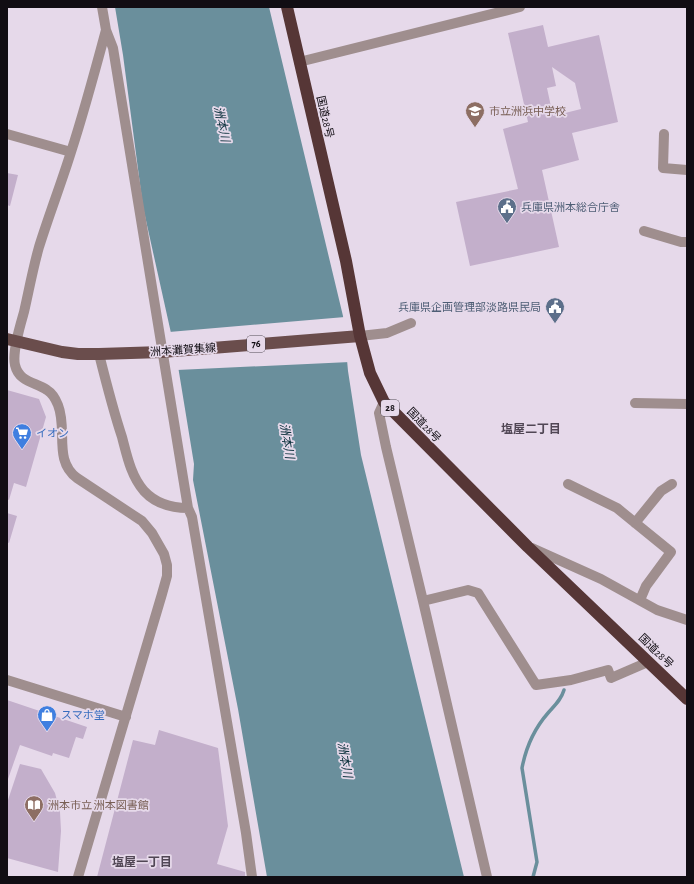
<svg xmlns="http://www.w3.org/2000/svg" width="694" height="884" viewBox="0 0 694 884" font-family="'Alegreya Sans','Noto Sans JP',sans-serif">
  <rect width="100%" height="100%" fill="#e6d9ea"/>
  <path fill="#6a8f9c" d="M115 7H269L343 316 348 371 361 455 464 877H267L238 709 193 480 194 464 177 360 143 207 123 55Z"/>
  <path fill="#e6d9ea" d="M345 317 350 362 177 370 169 332Z"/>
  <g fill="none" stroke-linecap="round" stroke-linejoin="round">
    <path stroke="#6a8f9c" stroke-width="3.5" d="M533 877 537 862 522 768C526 747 534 729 548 713 555 705 561 700 564 690"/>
  </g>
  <path fill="#c3afcb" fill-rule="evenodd" d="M543 25 548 47 599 35 618 122 572 133 579 160 542 170 559 247 470 266 456 202 518 189 503 129 528 122 508 33ZM552 67 575 83 581 109 553 116 547 88 556 86Z
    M7 173 18 175 10 206 7 205Z
    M7 390 39 399 46 417 26 487 14 483 9 500 7 499Z
    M7 513 17 516 9 543 7 542Z
    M7 700 87 727 83 739 76 737 69 758 53 753 52 756 20 745 8 779H7Z
    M159 730 218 748 228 826 217 864 245 872V877H97L133 740 155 745Z
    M20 764 41 769 55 793 60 812 61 831 58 872 7 858V803Z"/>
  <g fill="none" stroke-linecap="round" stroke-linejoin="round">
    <path stroke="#9f8e8e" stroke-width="10" d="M102 7 106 30 113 48 188 508 192 517 246 833 252 877
      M299 62 520 7
      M7 134 71 152
      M664 134 663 168 687 170
      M644 231 681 242H687
      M360 336 387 333 411 323
      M99 354C106 382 113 410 122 437 127 456 131 476 144 491 156 504 171 508 188 508
      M384 402 379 413 386 447 423 601 487 877
      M635 403 687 404
      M568 484 617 508 671 552 646 586 640 600
      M635 523 661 491 672 484
      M532 548 601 579 657 610 687 620
      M423 601 468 590 478 593 536 685 571 680 608 670 611 678 648 662
      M7 680 126 717
      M78 877 162 594 167 576V565L164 554 152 533 142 521 77 478C53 460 68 430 58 405 56 400 52 393 47 390 35 382 19 382 15 365 12 352 20 326 24 312 29 290 33 268 39 247 49 215 61 184 71 152 84 112 95 71 106 30"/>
    <path stroke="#6a4d4c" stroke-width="12" d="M7 339 62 352 78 354H99L162 352 360 336"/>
    <path stroke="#563636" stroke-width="12" d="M287 7 346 261 360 336 370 373 384 402 528 547 687 699"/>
  </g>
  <defs>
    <symbol id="school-pin" viewBox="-11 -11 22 30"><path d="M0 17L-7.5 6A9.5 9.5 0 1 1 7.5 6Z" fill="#8d6e63" stroke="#e6d9ea"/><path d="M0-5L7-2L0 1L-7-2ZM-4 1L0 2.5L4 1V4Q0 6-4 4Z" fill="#fff"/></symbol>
    <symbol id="civic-pin" viewBox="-11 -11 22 30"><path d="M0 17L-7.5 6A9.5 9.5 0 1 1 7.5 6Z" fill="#5c6f8a" stroke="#e6d9ea"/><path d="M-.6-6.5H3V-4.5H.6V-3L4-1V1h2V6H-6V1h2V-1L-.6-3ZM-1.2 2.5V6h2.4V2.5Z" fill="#fff"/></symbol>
    <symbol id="supermarket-pin" viewBox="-11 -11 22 30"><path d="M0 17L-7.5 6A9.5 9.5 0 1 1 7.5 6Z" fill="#3f7fe0" stroke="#e6d9ea"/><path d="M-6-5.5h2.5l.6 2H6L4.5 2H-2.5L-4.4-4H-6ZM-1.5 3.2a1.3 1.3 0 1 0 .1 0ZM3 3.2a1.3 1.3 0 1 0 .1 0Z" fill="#fff"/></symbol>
    <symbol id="shop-pin" viewBox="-11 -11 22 30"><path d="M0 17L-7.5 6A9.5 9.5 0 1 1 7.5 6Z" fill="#3f7fe0" stroke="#e6d9ea"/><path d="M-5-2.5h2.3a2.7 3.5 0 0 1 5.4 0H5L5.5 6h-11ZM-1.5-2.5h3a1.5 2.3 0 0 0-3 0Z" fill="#fff"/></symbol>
    <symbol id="library-pin" viewBox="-11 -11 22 30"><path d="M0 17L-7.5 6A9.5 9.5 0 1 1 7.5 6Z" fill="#8d6e63" stroke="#e6d9ea"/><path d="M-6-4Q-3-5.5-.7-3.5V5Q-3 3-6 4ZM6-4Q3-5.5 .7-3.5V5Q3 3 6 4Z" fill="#fff"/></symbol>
  </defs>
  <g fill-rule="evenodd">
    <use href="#school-pin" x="464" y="100" width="22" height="30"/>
    <use href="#civic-pin" x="496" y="196" width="22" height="30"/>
    <use href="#civic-pin" x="544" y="296" width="22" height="30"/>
    <use href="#supermarket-pin" x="11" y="422" width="22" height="30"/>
    <use href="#shop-pin" x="36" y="704" width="22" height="30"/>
    <use href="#library-pin" x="23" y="794" width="22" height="30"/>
  </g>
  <g text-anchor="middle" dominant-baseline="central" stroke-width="3.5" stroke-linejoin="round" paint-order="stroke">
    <g fill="#e6d9ea" stroke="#514a54" stroke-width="1">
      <rect x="247" y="336" width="18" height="16" rx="3"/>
      <rect x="381" y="400" width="18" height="16" rx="3"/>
    </g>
    <g font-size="10" font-weight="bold" fill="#110d13">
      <text x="256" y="344">76</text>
      <text x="390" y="408">28</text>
    </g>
    <g font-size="11" fill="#785e54" stroke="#e6d9ea" text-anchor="start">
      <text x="489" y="111">市立洲浜中学校</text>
      <text x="48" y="805">洲本市立 洲本図書館</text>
    </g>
    <g font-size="11" fill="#110d13" stroke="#e6d9ea">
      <text transform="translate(325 117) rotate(77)">国道28号</text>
      <text transform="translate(183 350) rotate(-4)">洲本灘賀集線</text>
      <text transform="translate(424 425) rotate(46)">国道28号</text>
      <text transform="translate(656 651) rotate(44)">国道28号</text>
    </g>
    <g font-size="11" fill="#4e5e75" stroke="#e6d9ea" text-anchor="start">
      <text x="521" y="207">兵庫県洲本総合庁舎</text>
      <text x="541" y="307" text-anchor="end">兵庫県企画管理部淡路県民局</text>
    </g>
    <g font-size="11" fill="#366cbe" stroke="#e6d9ea" text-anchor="start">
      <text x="36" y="433">イオン</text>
      <text x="61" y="715">スマホ堂</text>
    </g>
    <g font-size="12" font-style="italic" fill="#0f333f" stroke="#e6d9ea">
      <text transform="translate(222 124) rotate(78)">洲本川</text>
      <text transform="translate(287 441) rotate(80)">洲本川</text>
      <text transform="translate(345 760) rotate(80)">洲本川</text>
    </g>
    <g font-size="12" font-weight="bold" fill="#514755" stroke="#e6d9ea">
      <text x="531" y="429">塩屋二丁目</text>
      <text x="142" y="862">塩屋一丁目</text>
    </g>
  </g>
  <rect width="694" height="884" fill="none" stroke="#110d13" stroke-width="16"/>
</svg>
